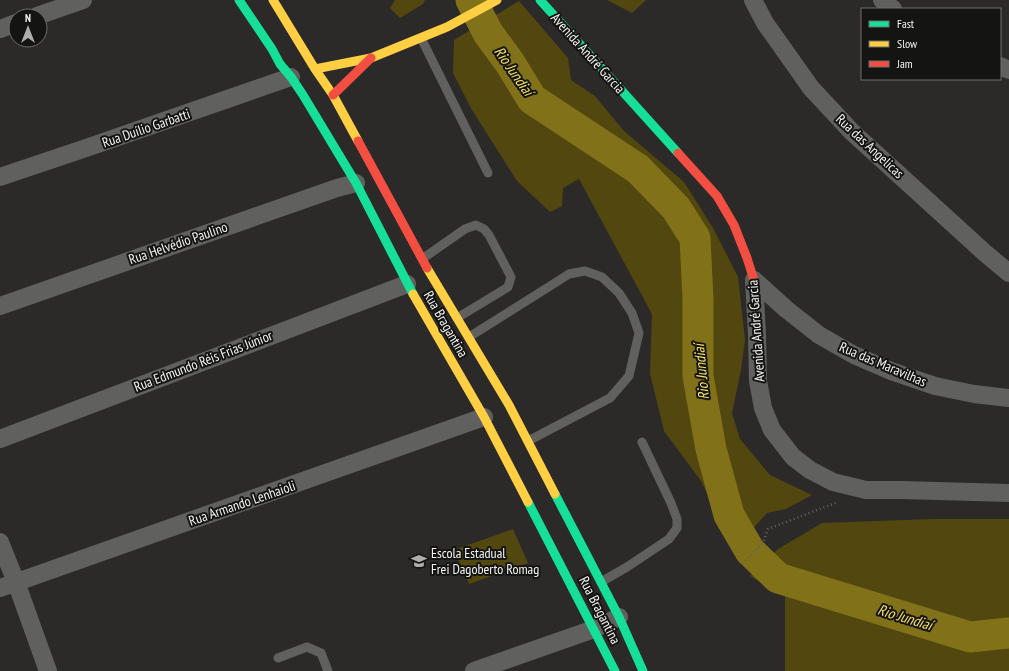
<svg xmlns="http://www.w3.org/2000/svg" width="1009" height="671" viewBox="0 0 1009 671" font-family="'PT Sans Narrow',sans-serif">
  <rect width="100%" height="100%" fill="#2b2a28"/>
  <path fill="#51470f" d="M395 0H425L423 4 400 18 390 8Z
    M607 0H646L632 13Z
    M519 1 568 58 571 80 595 96 624 131 684 182 713 228 738 277 745 340 741 370 732 413 740 439 770 475 812 495 786 509 767 513 734 550 701 481 664 431 650 373 652 314 579 179 563 188 562 206 550 212 517 181 472 110 453 73 454 40Z
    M933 519H1009V671H785V596L750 576 778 549 822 523Z
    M513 529 528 563 469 584 454 550Z"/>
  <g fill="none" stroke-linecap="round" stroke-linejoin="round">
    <path stroke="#817118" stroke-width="31" d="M471 0 488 33 510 63 532 99 638 169 676 208 695 238 698 299V376L711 449 729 515 750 551 778 578 970 637 1009 633"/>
    <path stroke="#636361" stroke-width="2.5" stroke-dasharray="1 3" stroke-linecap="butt" d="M742 564 763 543 768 529 838 502"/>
    <path stroke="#60605e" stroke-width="9" d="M421 38 488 173
      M422 259 465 229 476 225 484 229 489 235 511 277 508 287 500 292 457 318
      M469 337 558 281 569 274 585 271 602 277 619 293 632 313 639 333 629 376 610 398 528 441
      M601 582 627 567 669 539 677 528V519L671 503 642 442
      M278 658 307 647 321 653 328 671"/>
    <path stroke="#60605e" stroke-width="18" d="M753 0 765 23 811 88 852 132 985 253 1009 273
      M882 0 893 9
      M37 16 83 0
      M0 29 16 23
      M1000 66 1009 70
      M0 177 89 147 291 77
      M754 280 757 334 758 381 763 408 772 430 793 457 810 470 833 482 866 490H902L1009 493
      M754 280 786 309 819 335 854 355 891 371 935 386 974 394 1009 398
      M0 306 337 188 356 183
      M0 439 407 284
      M0 542 16 582 48 671
      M0 588 484 417
      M474 671 594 629 619 617"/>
    <path stroke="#16e098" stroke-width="9" d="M239 0 272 49 280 64 291 77 303 95 356 183 413 294
      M540 0 678 153
      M555 494 619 617 643 671
      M528 502 615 671"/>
    <path stroke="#ffcf43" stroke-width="9" d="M273 0 315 69 333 95 358 141
      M315 69 371 58 447 27 497 0
      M427 268 509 405 555 494
      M413 294 484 417 528 502"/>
    <path stroke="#f24e42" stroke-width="9" d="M333 95 371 58
      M358 141 427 268
      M678 153 717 196 734 225 747 258 754 280"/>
  </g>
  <defs>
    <symbol id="school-bare" viewBox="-9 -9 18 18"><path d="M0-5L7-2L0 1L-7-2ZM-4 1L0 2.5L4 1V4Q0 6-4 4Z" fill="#aeadab" stroke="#141412" stroke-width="2.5" paint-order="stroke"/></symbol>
  </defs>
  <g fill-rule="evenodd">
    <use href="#school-bare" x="408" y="550" width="22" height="22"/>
  </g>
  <g text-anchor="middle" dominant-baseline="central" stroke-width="4" stroke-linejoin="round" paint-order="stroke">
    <g font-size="14" fill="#f5f4f2" stroke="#141412">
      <text transform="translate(588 53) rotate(48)">Avenida André Garcia</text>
      <text transform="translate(146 128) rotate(-19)">Rua Duílio Garbatti</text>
      <text transform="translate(870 146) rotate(43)">Rua das Angelicas</text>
      <text transform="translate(178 243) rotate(-19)">Rua Helvédio Paulino</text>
      <text transform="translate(446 324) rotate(60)">Rua Bragantina</text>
      <text transform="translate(756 331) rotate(-94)">Avenida André Garcia</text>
      <text transform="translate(203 361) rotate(-21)">Rua Edmundo Réis Frias Júnior</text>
      <text transform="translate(883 364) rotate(23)">Rua das Maravilhas</text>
      <text transform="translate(242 503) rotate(-19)">Rua Armando Lenhaioli</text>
      <text transform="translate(600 610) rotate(63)">Rua Bragantina</text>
    </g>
    <g font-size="14" fill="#f5f4f2" stroke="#141412" text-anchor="start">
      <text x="431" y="553">Escola Estadual<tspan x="431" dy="16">Frei Dagoberto Romag</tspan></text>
    </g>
    <g font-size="15" font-style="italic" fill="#f7e067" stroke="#141412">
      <text transform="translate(514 71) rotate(55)">Rio Jundiaí</text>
      <text transform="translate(701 372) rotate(-95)">Rio Jundiaí</text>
      <text transform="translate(905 617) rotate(17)">Rio Jundiaí</text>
    </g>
  </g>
  <rect x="861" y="8" width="140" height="72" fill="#141412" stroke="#6e6e6c"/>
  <rect x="869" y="21" width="20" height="6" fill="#16e098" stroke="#6e6e6c"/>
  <text x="897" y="28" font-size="12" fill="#f5f4f2">Fast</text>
  <rect x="869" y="41" width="20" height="6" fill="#ffcf43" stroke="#6e6e6c"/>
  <text x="897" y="48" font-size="12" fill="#f5f4f2">Slow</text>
  <rect x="869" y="61" width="20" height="6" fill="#f24e42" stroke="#6e6e6c"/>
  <text x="897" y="68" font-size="12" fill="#f5f4f2">Jam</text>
  <g transform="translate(28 28)"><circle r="19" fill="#141412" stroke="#6e6e6c"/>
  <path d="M0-3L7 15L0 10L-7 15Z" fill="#aeadab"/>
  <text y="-6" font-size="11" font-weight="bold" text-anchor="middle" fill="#f5f4f2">N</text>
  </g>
</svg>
